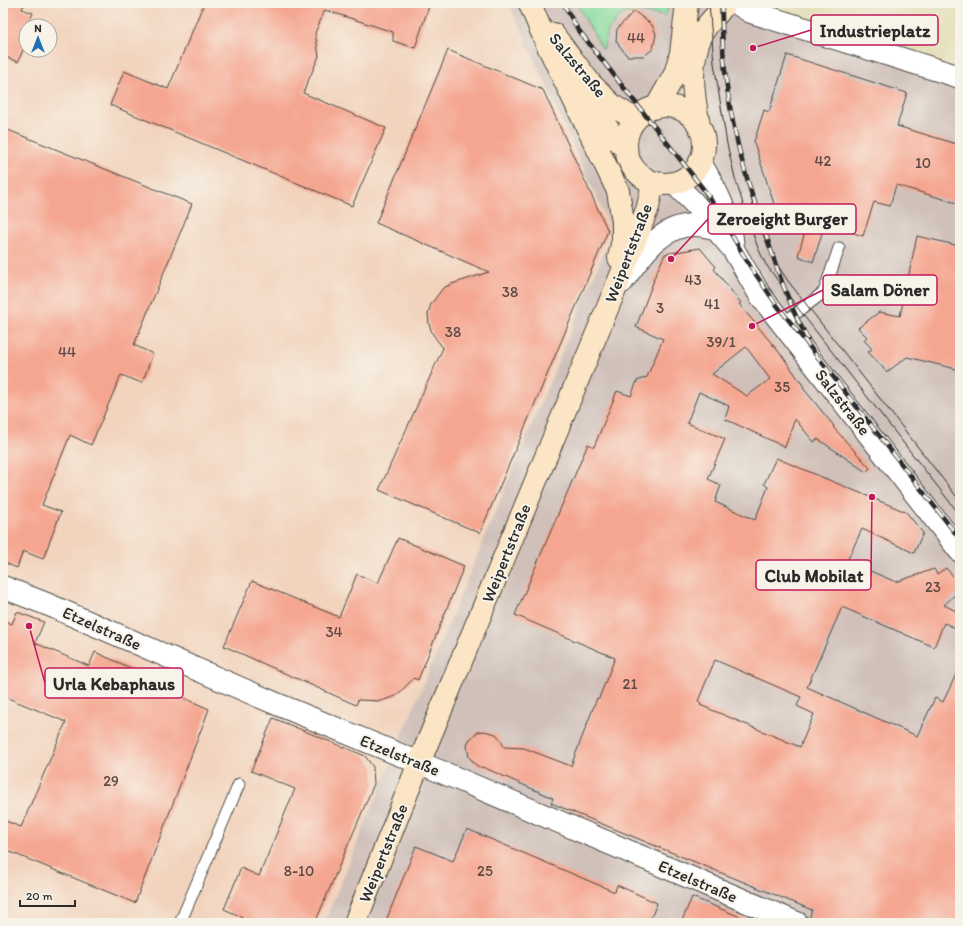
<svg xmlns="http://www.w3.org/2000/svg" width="963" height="926" viewBox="0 0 963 926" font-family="Itim,sans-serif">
  <rect width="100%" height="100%" fill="#f7f3e8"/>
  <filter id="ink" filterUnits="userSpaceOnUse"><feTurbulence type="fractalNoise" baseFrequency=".025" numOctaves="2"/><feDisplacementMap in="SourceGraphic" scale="8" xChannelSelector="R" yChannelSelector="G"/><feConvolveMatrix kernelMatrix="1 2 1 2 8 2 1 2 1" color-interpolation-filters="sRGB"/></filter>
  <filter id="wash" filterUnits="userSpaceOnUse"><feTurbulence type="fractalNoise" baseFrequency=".012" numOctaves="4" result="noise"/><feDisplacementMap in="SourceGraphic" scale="16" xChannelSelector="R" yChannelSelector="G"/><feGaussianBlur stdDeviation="0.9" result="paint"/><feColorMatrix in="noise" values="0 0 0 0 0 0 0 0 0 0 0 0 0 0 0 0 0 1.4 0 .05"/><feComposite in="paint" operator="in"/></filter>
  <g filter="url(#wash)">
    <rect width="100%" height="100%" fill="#e7e0bd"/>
    <path fill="#f2d4be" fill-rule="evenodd" d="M3 3H509L600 205 611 234 324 923H3ZM26 26H50V50H26Z"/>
    <path fill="#cfc0ba" d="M509 3H761L960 73V923H324L611 234 600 205Z"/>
    <path fill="#85db9e" stroke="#588364" d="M576 3H669L666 16 640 12 627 13 620 15 608 30 603 50Z"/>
    <g id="blocks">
      <path fill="#f5a690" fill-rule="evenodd" d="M3 3H25L22 9 33 13 20 41 26 43 18 62 3 56Z
        M204 3H430L415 48 393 41V32L325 10 315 33 319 56 303 93 386 128 352 206 110 105 124 71 168 89Z
        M634 11 652 25 656 34 653 49 644 56H627L616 41 617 29Z
        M448 50 543 90 608 231 480 533 379 490 443 348 432 333 429 324 428 314 431 304 443 288 452 284 489 272 376 223Z
        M787 55 907 93 897 126 960 145V204L896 185 890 206 874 202 863 236 825 224 813 262 798 256 807 224 786 218 787 214 776 210 754 142 764 110 769 112Z
        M3 128 192 204 134 345 153 354 142 383 121 375 91 445 70 435 42 505 61 512 43 559 23 551 17 568 3 562Z
        M917 236 960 246V370L907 357 887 372 868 352 872 349 864 340 867 337 858 328 879 312 900 316Z
        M700 248 716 267 714 269 741 303 739 304 783 357 804 387 803 388 834 426 833 427 870 468 866 472 818 439 814 442 795 419 785 447 725 419 729 406 699 392 687 423 725 439 708 479 721 485 715 502 755 520 768 487 764 484 776 458 906 512 923 533 914 553 862 529 847 561 896 582 934 569 937 574 946 568 960 584V590L944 605 960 613V630L944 623 934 647 842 607 807 687 917 736 935 698 943 702 960 666V923H809V919L812 910 551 803 553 798 485 768 477 766 469 757 467 746 469 740 478 732 484 731 496 734 500 739 504 747 524 748 571 766 597 698H599L615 658 515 615 588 444 594 447 617 391 631 396 637 381 647 377 663 339 636 327 654 280H653L665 254ZM746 347 770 379 747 396 712 374ZM715 660 801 697 797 706 814 714 800 747 700 705 701 703 698 701Z
        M398 538 464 566 418 680 414 678 396 696 381 701 358 700 356 705 224 646 252 581 339 617 357 574 378 583Z
        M17 612 44 622 35 643 89 666 95 652 135 670 141 679 209 709 135 903 3 849V820L21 827 66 722 3 696V620L12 624Z
        M273 718 365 756 373 767 374 784 315 923H240L242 917 224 909 241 868 259 876 295 789 251 771Z
        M467 829 615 892 617 885 657 903 649 923H385L416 846 453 861Z
        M692 897 755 923H681Z"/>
    </g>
  </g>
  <g filter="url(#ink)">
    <use href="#blocks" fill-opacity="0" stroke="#474641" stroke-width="1"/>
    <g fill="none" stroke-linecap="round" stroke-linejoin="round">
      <defs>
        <path id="lane" d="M782 324 824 292 839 248
          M180 923 239 784"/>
        <path id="street" d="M736 3 751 12 960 77
          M700 162C715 188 731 217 733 247
          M674 183 693 202 715 228 733 249 760 295 960 551
          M622 282C641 256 661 224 696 225 702 225 709 227 715 228
          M3 587 49 605 272 702 444 773 797 923"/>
        <path id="secondary" d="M530 4 546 42 555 55
          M553 34 590 83 612 105 634 119
          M546 42 618 191 623 222V240L619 258
          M583 96 614 137 625 148
          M626 145a39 39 0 1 1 78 0a39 39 0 1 1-78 0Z
          M657 106 675 74 681 53 687 3
          M699 125C693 95 688 61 703 32 708 21 720 14 725 3
          M355 923 419 763 629 256 648 207 653 182"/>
      </defs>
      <use href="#lane" stroke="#474641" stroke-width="13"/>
      <use href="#street" stroke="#474641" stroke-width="24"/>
      <use href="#secondary" stroke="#474641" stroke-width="24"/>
      <use href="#lane" stroke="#fff" stroke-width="11"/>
      <use href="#street" stroke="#fff" stroke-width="22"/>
      <use href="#secondary" stroke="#fce5c4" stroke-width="22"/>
      <path stroke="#2b2b2b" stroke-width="1" d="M709 3 714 63 727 144 735 178 748 220 758 248 765 263 800 311 960 515
        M720 3C719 68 732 133 750 195 755 212 760 228 767 244 772 257 780 269 788 281L960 501"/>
      <defs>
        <path id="rail" d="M563 3 577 28 708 195 750 266 776 304 824 365 960 539
          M722 3C721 58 729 115 744 168 751 192 759 215 767 238 778 272 790 308 808 339"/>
      </defs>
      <use href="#rail" stroke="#2b2b2b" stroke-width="4.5"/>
      <use href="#rail" stroke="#f7f3e8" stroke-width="3" stroke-dasharray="9" stroke-linecap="butt"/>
    </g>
  </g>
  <g text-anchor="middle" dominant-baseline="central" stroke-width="4" stroke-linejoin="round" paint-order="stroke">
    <g font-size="15" fill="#5e4a44">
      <text x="636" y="38">44</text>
      <text x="823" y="161">42</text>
      <text x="923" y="163">10</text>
      <text x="693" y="280">43</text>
      <text x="510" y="292">38</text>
      <text x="712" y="304">41</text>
      <text x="660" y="308">3</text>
      <text x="453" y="332">38</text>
      <text x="721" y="342">39/1</text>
      <text x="67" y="352">44</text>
      <text x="782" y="387">35</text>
      <text x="933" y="587">23</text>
      <text x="334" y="632">34</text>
      <text x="630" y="684">21</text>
      <text x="111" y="781">29</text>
      <text x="299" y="871">8-10</text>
      <text x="485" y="871">25</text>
    </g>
    <g font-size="17" fill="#2b2b2b" stroke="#f7f3e8">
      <text transform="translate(578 65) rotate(50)">Salzstraße</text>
      <text transform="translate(628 253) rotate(-69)">Weipertstraße</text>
      <text transform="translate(843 402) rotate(52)">Salzstraße</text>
      <text transform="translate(506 553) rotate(-68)">Weipertstraße</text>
      <text transform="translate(102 628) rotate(24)">Etzelstraße</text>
      <text transform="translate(400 755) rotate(22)">Etzelstraße</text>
      <text transform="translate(383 853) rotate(-68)">Weipertstraße</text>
      <text transform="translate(698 881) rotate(23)">Etzelstraße</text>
    </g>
  </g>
  <path fill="none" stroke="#c2185b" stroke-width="1.5" d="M753 48L811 30M671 259L708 219M752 326L823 290M872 497L871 575M29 626L45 683"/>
  <g fill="#c2185b" stroke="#f7f3e8" stroke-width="1.5">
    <circle cx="753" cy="48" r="4"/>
    <circle cx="671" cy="259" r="4"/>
    <circle cx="752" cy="326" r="4"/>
    <circle cx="872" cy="497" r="4"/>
    <circle cx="29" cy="626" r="4"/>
  </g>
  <g fill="#f7f3e8" stroke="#c2185b" stroke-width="1.5">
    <rect x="811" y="15" width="127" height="30" rx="4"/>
    <rect x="708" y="204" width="148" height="30" rx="4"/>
    <rect x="823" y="275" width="114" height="30" rx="4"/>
    <rect x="756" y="560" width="115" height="30" rx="4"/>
    <rect x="45" y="668" width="138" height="30" rx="4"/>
  </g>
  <g font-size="18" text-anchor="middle" font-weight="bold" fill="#2b2b2b">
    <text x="875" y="37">Industrieplatz</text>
    <text x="782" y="225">Zeroeight Burger</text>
    <text x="880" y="296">Salam Döner</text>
    <text x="814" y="582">Club Mobilat</text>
    <text x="114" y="690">Urla Kebaphaus</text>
  </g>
  <rect width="963" height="926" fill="none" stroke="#f7f3e8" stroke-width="16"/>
  <g transform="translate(38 38)"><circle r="19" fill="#f7f3e8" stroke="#a5a39c"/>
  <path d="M0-3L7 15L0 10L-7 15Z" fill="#1f6fb2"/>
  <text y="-6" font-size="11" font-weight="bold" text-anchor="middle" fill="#2b2b2b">N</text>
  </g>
  <path d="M20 900v6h55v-6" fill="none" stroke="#2b2b2b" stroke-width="2"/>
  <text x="26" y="900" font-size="12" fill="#2b2b2b" stroke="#f7f3e8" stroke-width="3" paint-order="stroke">20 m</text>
</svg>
